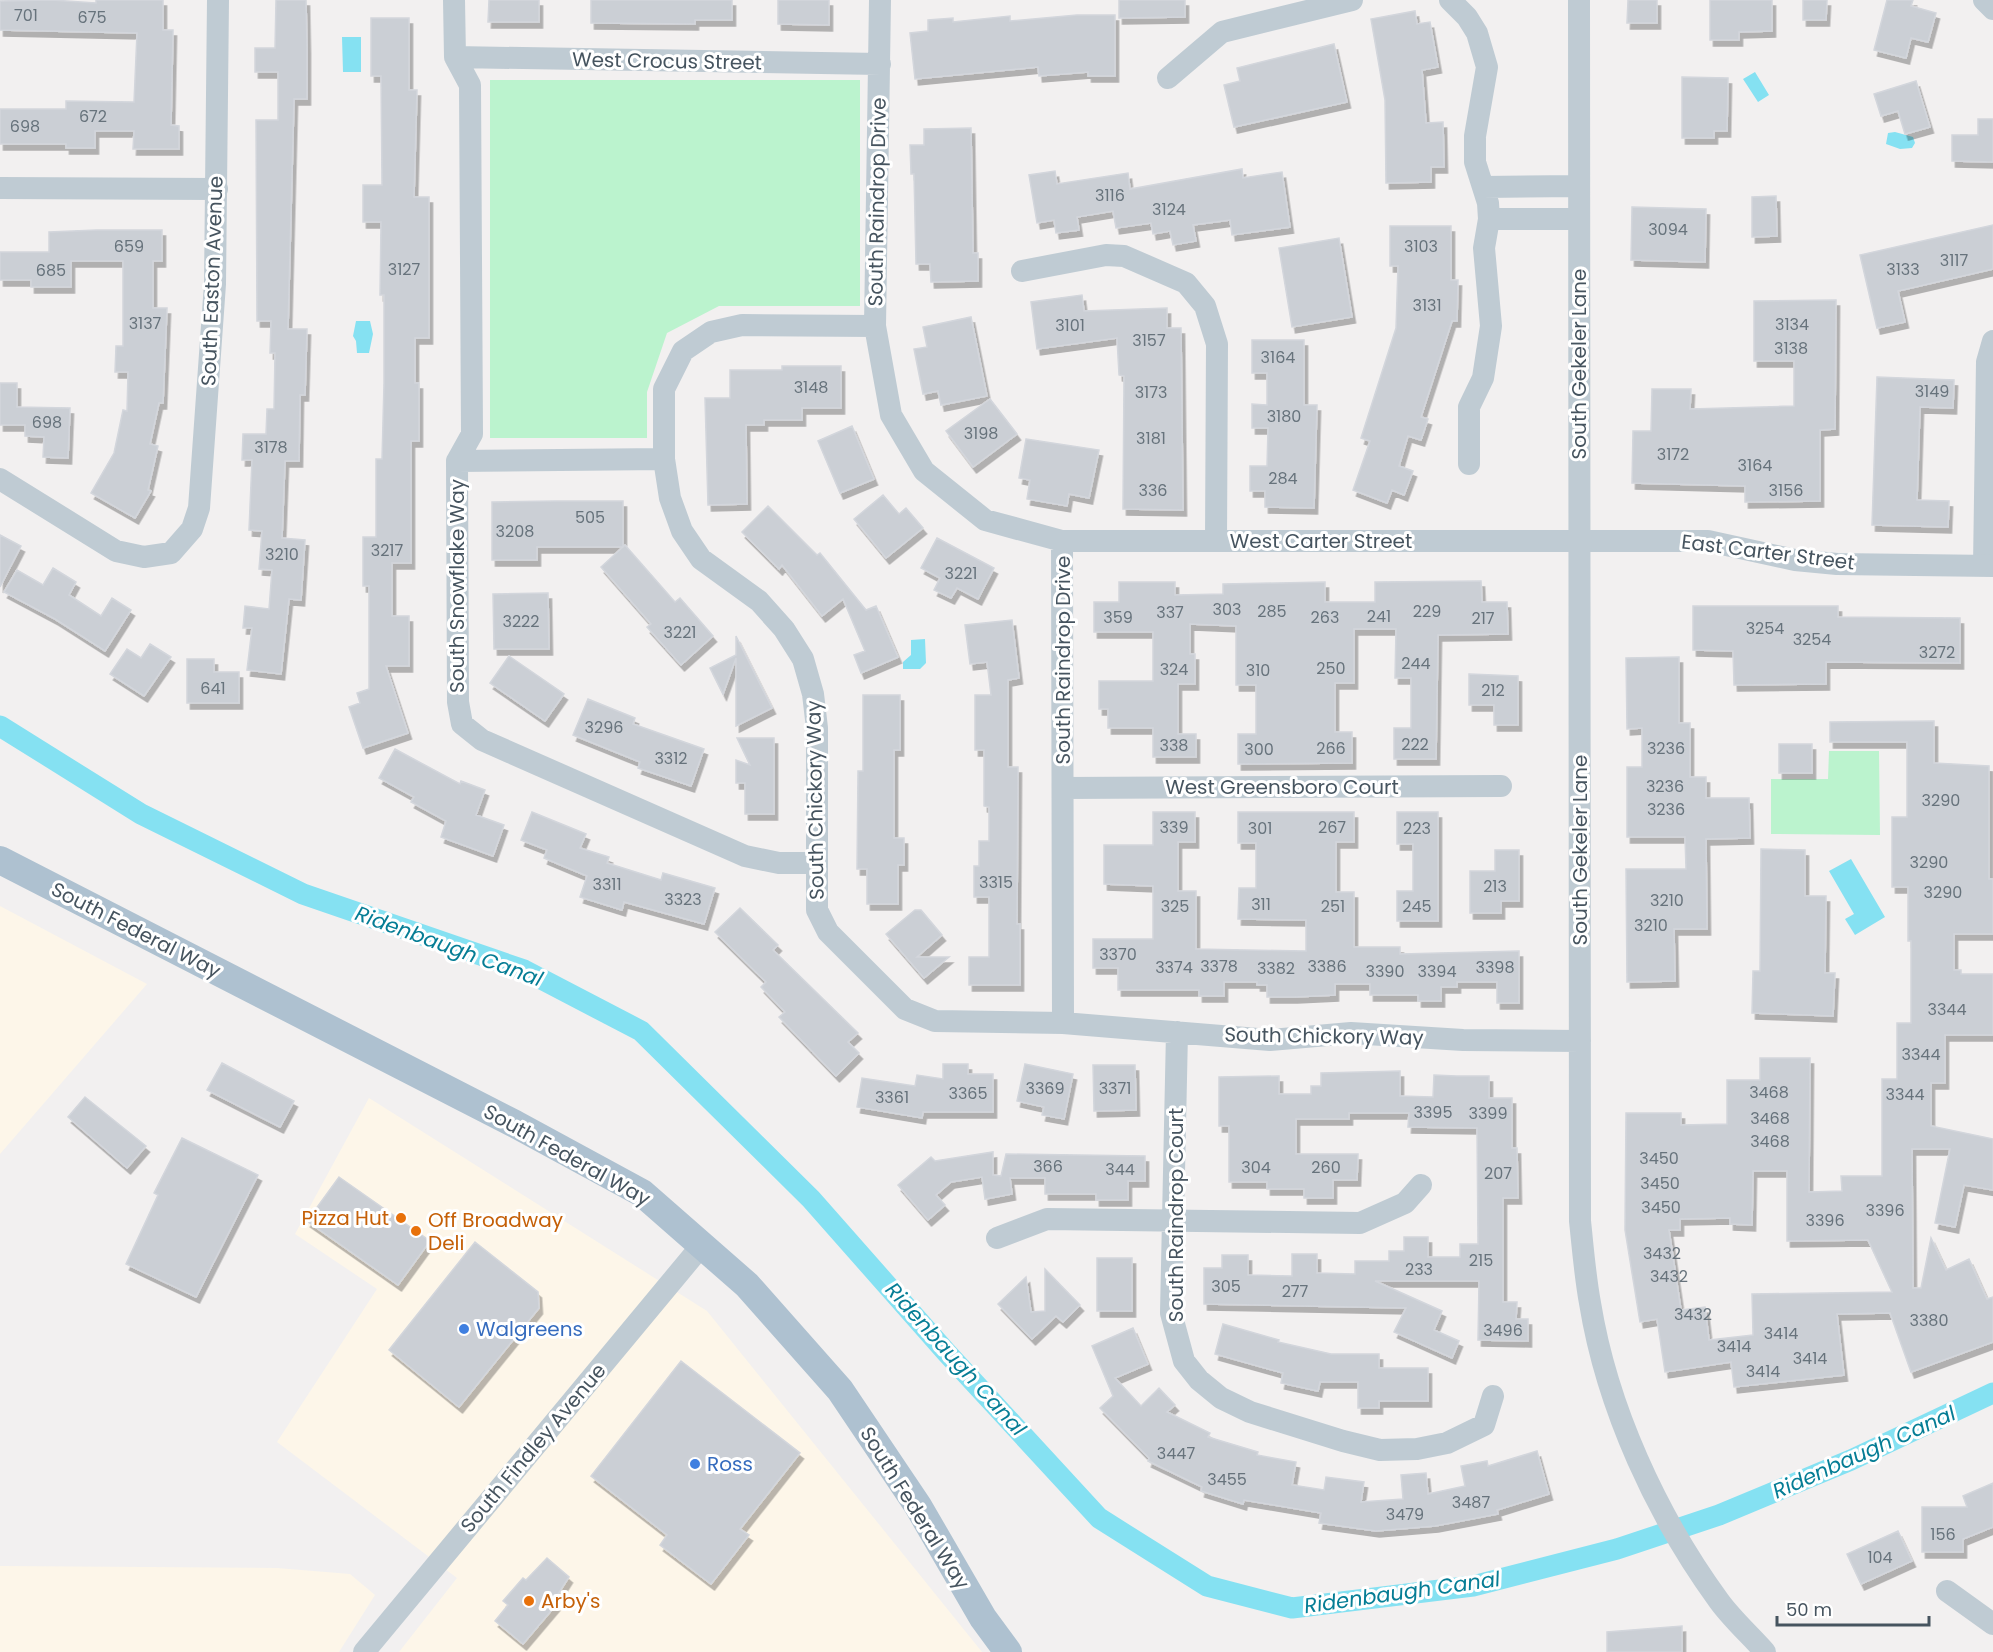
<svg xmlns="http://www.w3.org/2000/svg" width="1993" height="1652" viewBox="0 0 1993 1652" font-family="Poppins,sans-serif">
  <defs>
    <filter id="shadow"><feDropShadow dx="3.5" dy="6" stdDeviation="0" flood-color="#0004"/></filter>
  </defs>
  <rect width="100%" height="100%" fill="#f2f0f0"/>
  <path fill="#fdf6e9" d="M0 906 147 984 0 1154Z
    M369 1098 707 1311 982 1652H399L457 1578 277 1442 377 1289 295 1234Z
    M0 1566 277 1568 350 1574 375 1595 339 1652H0Z"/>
  <path fill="#bbf3ce" d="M490 80H860V306H719L667 333 647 392V438H490Z
    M1829 751H1879L1880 835 1771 834V779H1828Z"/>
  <path fill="#85e1f2" d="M342 37H361V72H343Z
    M1755 72 1769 95 1758 102 1743 79Z
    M1895 132 1913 137 1915 143 1912 148 1900 149 1886 144 1888 133Z
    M356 321H370L373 334 369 353H357L356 341 353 336Z
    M925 639 926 663 920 669H903V662L911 655V640Z
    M1851 859 1885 917 1855 935 1845 919 1854 914 1829 871Z"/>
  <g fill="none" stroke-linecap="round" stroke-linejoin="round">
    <path stroke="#85e1f2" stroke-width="21" d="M0 726 141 814 303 894 524 970 641 1031 811 1199 946 1352 1099 1518 1207 1586 1292 1608 1473 1586 1617 1549 1719 1515 1851 1460 1993 1393"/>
  </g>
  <path fill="#cbcfd5" stroke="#d3d6dc" stroke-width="1.5" fill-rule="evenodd" filter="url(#shadow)" d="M52 0 96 3V0H163V30H173L171 125 179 126V149H133L134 131H95V148H66V144H0V109H66V101L134 102 137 33 0 30V1Z
    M276 0H306L307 48V99H294L288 329H307L305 395H300L299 461H285L282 538 305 540 301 600 289 599 281 674 247 670 252 628H243L245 606 269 609 272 570 259 569 262 531 249 530 252 460H242L243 434H266L267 409H274L275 353H270L271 321H257L256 120H278V72H255V48H275Z
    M489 0H539V22H488Z
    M591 0H732V20H695V24L591 23Z
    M778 0H829V25L778 24Z
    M1119 0H1185V17L1119 18Z
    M1628 0H1657V23H1627Z
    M1710 0H1772V31L1739 32V40H1710Z
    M1803 0H1827L1826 20H1803Z
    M1887 0H1913L1911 6 1936 13 1928 42 1911 38 1906 58 1874 50Z
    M1415 11 1417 24 1430 22 1438 67 1422 70 1426 123 1443 122 1444 167H1431V182L1386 183 1385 100 1371 19Z
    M1077 15H1115V76H1088V72L1039 76 1038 67 915 79 910 33 928 31V20L953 18V22L1010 16V21Z
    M371 18H409V90H417L414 197H429V338H415V383H419V441H411V563H392V616H409V666H386L408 733 363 748 349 707 360 703 357 693 369 689V586H363V537H376V459H382L384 383V295H380L381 222H363V185H382L381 76H371Z
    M1334 44 1347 102 1234 127 1224 85 1240 81 1237 68Z
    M1682 77 1728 78 1727 131H1714V138H1682Z
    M1916 81 1930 127 1905 134 1898 111 1881 116 1874 94Z
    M1978 119H1993V162L1952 161V135H1978Z
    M971 128 973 253H978V281L931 282 930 264H916L914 174H911L910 145H924V129Z
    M1242 169 1243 178 1282 172 1290 227 1232 235 1230 220 1193 225 1196 241 1173 245 1170 231 1153 234 1151 223 1116 228 1113 211 1077 217 1079 230 1056 233 1054 220 1037 223 1029 175 1055 171 1057 184 1128 173 1130 189Z
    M1776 196 1777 236 1752 237V197Z
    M1632 207 1706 209 1705 262 1631 260Z
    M1993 225V269L1898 291 1905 322 1877 328 1860 255Z
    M1390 226H1451V280H1458L1457 321H1452L1421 417 1428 419 1421 440 1408 436 1399 466 1413 471 1404 495 1392 490 1387 503 1353 490 1370 441 1361 438 1396 328 1398 266H1390Z
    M97 230H162V261H153V308H167L163 403H159L150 444 158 446 148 490 151 491 135 518 91 493 114 453 123 410 127 411 128 372H115L116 346H123V261H71V287H31V280H0V252H49V232Z
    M1339 238 1352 317 1292 327 1279 248Z
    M1082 295 1084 311 1167 308V328H1181L1183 510 1123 509 1124 376 1119 375 1117 338 1037 349 1031 302Z
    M1836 300 1835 429 1820 430V501L1745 502V486L1632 483 1633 431H1651L1652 389H1691L1690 409 1794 406V361H1754V301Z
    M971 317 987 396 941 405 938 391 923 394 914 349 927 347 923 327Z
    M1252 340H1304V405H1317L1314 508 1265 507V491H1250V466H1267L1268 428H1252V404L1267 405V373H1252Z
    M782 366H841V408H802V420H764V425H746L747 504 708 505 705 398H730V370H782Z
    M1877 377 1954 380 1953 408 1920 407 1917 500 1949 501 1948 527 1872 525Z
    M0 383H17V407L70 408 68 458 43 457 44 437 25 436V425H0Z
    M990 399 1017 434 973 467 946 431Z
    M852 426 874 479 840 493 818 441Z
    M1026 439 1099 450 1089 498 1069 494 1067 506 1027 499 1030 480 1019 478Z
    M883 495 899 514 906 508 923 528 886 558 854 519Z
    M556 501H623V547H537V560H492V502Z
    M768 506 817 555 820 553 866 610 876 606 898 657 861 673 854 655 865 651 843 599 822 616 782 565 779 569 742 532Z
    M0 535 21 546 0 587Z
    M937 538 994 568 978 599 957 588 951 598 934 590 940 578 921 568Z
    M625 545 675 602 680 598 713 636 681 665 647 627 651 624 601 567Z
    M53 568 76 582 69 595 101 616 112 598 131 610 105 651 55 619 4 592 17 570 43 585Z
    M1481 581 1482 602H1507L1508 634 1438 635 1436 759H1394V728H1411V678H1395L1396 629H1354V683H1335V732H1352V763L1238 764V734H1256V685H1236V626L1190 624V654H1195V684H1178V734H1196V757H1153V728H1108V709H1099V681H1153V632H1094V602H1119V582H1175V595L1223 594V584L1325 582V602H1375V582Z
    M548 593 549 649H494L493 594Z
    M1693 606H1838V617L1960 618V663L1826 662V684L1734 685 1733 651 1693 650Z
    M1012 620 1019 678 1008 680V767H1018L1017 924H1020V985H969V957H989V897H974V866H979V841H989V807L984 806V750H975V695H991L987 662 970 664 965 625Z
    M736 636 772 708 736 726V658L723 694 710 668 736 655Z
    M150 644 171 657 144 696 110 674 127 649 141 658Z
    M509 656 564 694 545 721 490 683Z
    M1679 657V723H1690V777H1706V798H1749L1750 838 1706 839 1707 929H1674L1675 981 1627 982 1626 869H1686L1685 837H1627V767H1642V728L1627 729 1626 658Z
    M187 659H214V672H239V703H187Z
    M1469 674 1518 676V725H1494V705H1469Z
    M863 695H900V750H894V838H904V865H898V904H867V869H857L858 771H863Z
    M588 699 635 718 633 724 704 749 691 786 638 768 640 762 573 735Z
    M1934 721V763L1989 766V879H1993V934H1954V970H1961V974H1993V1035H1945V1083H1931V1126L1993 1139V1190L1964 1185 1955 1227 1935 1223 1950 1149H1912L1913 1288H1921L1931 1238 1946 1270 1969 1259 1987 1299 1993 1297V1342L1911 1372 1890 1313 1837 1314 1844 1375 1734 1387 1731 1362 1665 1372 1657 1319 1640 1322 1625 1230 1626 1113H1681V1125L1727 1124V1080H1760V1058H1810L1809 1192 1842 1191 1841 1176H1882V1079H1897V1023H1911V941H1908V887H1892V817H1907V742H1830V722ZM1753 1171H1787V1241L1868 1240 1892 1292 1752 1294 1753 1335 1709 1340 1705 1307 1681 1310 1669 1230H1680V1219L1730 1218V1224L1752 1225Z
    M737 738H774V814H745V783H736V760L750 765Z
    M1779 744H1812V773H1779Z
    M395 749 460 784 461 781 485 790 476 815 504 825 493 856 441 837 446 821 411 802 414 797 379 778Z
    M532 812 586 834 580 848 609 857 607 863 661 880 663 873 715 888 704 924 624 902 622 910 580 897 587 876 544 858 547 850 521 840Z
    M1153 812H1195V842H1178V891H1196V949L1306 951V920L1238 919 1239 888H1256V843H1238V812H1354V842H1336V892H1354V947H1400V954L1519 951V1003H1497V982H1457V987H1441V1001H1418V995H1370V984H1335V995L1294 997H1267V985H1257V982H1224V996H1199V990H1118V968H1093V939H1153V886L1104 884V845H1153Z
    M1397 812H1438V921H1397V891H1413V844H1397Z
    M1761 849 1805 850V896H1826L1825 973H1835L1833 1016 1752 1013 1753 971H1760Z
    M1495 850H1519V901H1501V913H1470V871H1495Z
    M740 908 778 945 773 950 858 1033 848 1042 859 1053 836 1076 779 1017 785 1012 761 987 766 982 715 932Z
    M915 910H921L942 935 917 957H949L924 978 886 934Z
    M222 1063 294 1101 280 1127 207 1090Z
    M943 1064H968V1074H993V1112H923L922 1118 857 1107 862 1078 915 1086 917 1075 943 1079Z
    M1025 1064 1073 1074 1064 1119 1042 1115 1044 1107 1017 1101Z
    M1093 1065H1135L1136 1110 1094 1111Z
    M1400 1071V1096L1433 1097 1434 1075 1457 1076H1489V1098H1512V1148H1517L1518 1198H1503V1302H1517L1516 1319H1528V1341L1478 1340 1479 1281H1375L1442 1311 1434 1330 1459 1341 1452 1358 1394 1332 1406 1308 1204 1304V1268H1222V1255H1248V1275L1292 1276V1254H1317V1273L1355 1274V1261H1389V1251H1404V1237H1428V1257H1460V1244H1478L1477 1128 1408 1127 1409 1113H1349V1119H1296V1154H1358L1357 1180H1333V1198H1304V1189H1267V1182H1229V1126H1219V1077L1279 1076V1094H1311V1086H1321V1073Z
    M85 1097 146 1146 127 1168 68 1117Z
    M182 1138 258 1175 196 1297 126 1264 158 1195 154 1193Z
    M993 1152V1175L1001 1176 1006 1154 1145 1156V1181H1128V1200H1096V1194H1045V1178H1010L1012 1194 985 1199 982 1177 951 1182 936 1195 945 1205 928 1220 898 1185 931 1157 935 1161Z
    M339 1177 430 1241 398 1285 307 1221Z
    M475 1242 538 1292 539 1308 459 1407 389 1350Z
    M1097 1258H1132V1311H1097Z
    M1045 1269 1080 1305 1063 1322 1056 1316 1032 1339 998 1304 1026 1277 1031 1312 1045 1311Z
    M1223 1324 1279 1340 1278 1342 1331 1354H1379V1368H1428V1401H1379V1408H1358V1382H1320L1318 1391 1281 1383 1283 1373 1215 1354Z
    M1133 1328 1148 1364 1115 1378 1141 1406 1159 1388 1175 1405 1167 1412 1210 1433 1208 1437 1258 1452 1257 1455 1296 1462 1292 1485 1324 1490 1326 1477 1364 1482 1361 1502 1403 1499 1401 1475 1426 1473 1428 1494 1465 1486 1461 1466 1487 1461 1488 1466 1537 1451 1549 1494 1497 1510 1498 1514 1435 1526 1376 1531 1319 1523 1321 1513 1244 1500 1243 1504 1201 1491 1202 1487 1148 1461 1149 1458 1100 1408 1113 1396 1092 1346Z
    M681 1361 800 1453 740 1529 749 1535 711 1584 660 1545 667 1535 591 1476Z
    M1993 1483V1527L1963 1539V1552H1922V1507H1967L1963 1496Z
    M1898 1531 1912 1561 1861 1584 1847 1554Z
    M547 1558 569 1577 553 1602 556 1605 523 1644 495 1621 508 1605 503 1601 523 1578 526 1580Z
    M1682 1626V1652H1607V1632Z"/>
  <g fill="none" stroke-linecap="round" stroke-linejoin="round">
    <path stroke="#bfcbd3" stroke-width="22" d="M454 0 455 57 470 85 472 434 457 461 458 702 462 724 482 740 745 856 779 863H816
      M880 0 875 326 891 415 924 471 985 520 1062 541 1063 1023
      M1450 0 1467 17 1477 33 1487 67 1475 136V162L1488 203 1489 219 1484 248 1491 326 1483 378 1469 407V464
      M1579 0 1580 1221C1583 1249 1585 1276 1590 1303 1607 1408 1657 1516 1719 1601 1732 1619 1750 1635 1765 1652
      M1984 0 1993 9
      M455 57 880 64
      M1168 78 1222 32 1352 0
      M1483 187 1579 186
      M0 188 217 189
      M1489 219H1579
      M1022 271 1106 255 1124 256 1186 283 1205 306 1217 344 1216 541
      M875 326 742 325 711 332 683 351 664 389V459L670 498 682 531 701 559 759 601 784 629 803 659 813 694 817 728V910L828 932 905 1009 935 1021 1063 1023 1270 1040 1351 1033 1463 1040 1580 1041
      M457 461 664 459
      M0 479 116 551 144 557 171 553 192 529 199 508 215 284 218 0
      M1062 541H1708L1795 560 1837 564 1993 566
      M1984 566 1987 362 1993 341
      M1063 788 1501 786
      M1177 1032 1171 1313 1184 1361 1199 1380 1221 1398 1250 1412 1343 1441 1380 1450 1417 1449 1447 1443 1484 1425 1493 1396
      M997 1238 1047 1219 1360 1223 1405 1203 1421 1185
      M1947 1591 1993 1624
      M364 1652 702 1245"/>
    <path stroke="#aec1d0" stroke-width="28" d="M0 860 515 1124 642 1193 747 1285 840 1390 918 1506 983 1618 1008 1652"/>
  </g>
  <g fill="#e8710a" stroke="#fff" stroke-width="2">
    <circle cx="401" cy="1218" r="6"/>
    <circle cx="416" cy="1231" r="6"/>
    <circle cx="529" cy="1601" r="6"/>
  </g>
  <g fill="#3f7fe0" stroke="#fff" stroke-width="2">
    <circle cx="464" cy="1329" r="6"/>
    <circle cx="695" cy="1464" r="6"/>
  </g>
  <g text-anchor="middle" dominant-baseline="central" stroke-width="6" stroke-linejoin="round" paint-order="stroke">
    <g font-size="16" fill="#67737c">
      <text x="26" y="15">701</text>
      <text x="92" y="17">675</text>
      <text x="93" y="116">672</text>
      <text x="25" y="126">698</text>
      <text x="1110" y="195">3116</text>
      <text x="1169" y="209">3124</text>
      <text x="1668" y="229">3094</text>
      <text x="129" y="246">659</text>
      <text x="1421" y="246">3103</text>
      <text x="1954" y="260">3117</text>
      <text x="404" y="269">3127</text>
      <text x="1903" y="269">3133</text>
      <text x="51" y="270">685</text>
      <text x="1427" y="305">3131</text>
      <text x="145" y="323">3137</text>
      <text x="1792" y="324">3134</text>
      <text x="1070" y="325">3101</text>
      <text x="1149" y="340">3157</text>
      <text x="1791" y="348">3138</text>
      <text x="1278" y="357">3164</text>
      <text x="811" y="387">3148</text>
      <text x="1932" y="391">3149</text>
      <text x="1151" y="392">3173</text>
      <text x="1284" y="416">3180</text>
      <text x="47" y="422">698</text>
      <text x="981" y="433">3198</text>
      <text x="1151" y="438">3181</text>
      <text x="271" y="447">3178</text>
      <text x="1673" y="454">3172</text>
      <text x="1755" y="465">3164</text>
      <text x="1283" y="478">284</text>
      <text x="1153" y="490">336</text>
      <text x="1786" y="490">3156</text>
      <text x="590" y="517">505</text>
      <text x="515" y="531">3208</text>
      <text x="387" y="550">3217</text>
      <text x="282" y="554">3210</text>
      <text x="961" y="573">3221</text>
      <text x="1227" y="609">303</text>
      <text x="1272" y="611">285</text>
      <text x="1427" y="611">229</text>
      <text x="1170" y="612">337</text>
      <text x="1379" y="616">241</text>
      <text x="1118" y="617">359</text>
      <text x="1325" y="617">263</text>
      <text x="1483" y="618">217</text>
      <text x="521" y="621">3222</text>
      <text x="1765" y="628">3254</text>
      <text x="680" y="632">3221</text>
      <text x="1812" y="639">3254</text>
      <text x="1937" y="652">3272</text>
      <text x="1416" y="663">244</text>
      <text x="1331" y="668">250</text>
      <text x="1174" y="669">324</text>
      <text x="1258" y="670">310</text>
      <text x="213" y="688">641</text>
      <text x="1493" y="690">212</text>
      <text x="604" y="727">3296</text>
      <text x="1415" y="744">222</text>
      <text x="1174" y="745">338</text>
      <text x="1331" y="748">266</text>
      <text x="1666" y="748">3236</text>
      <text x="1259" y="749">300</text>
      <text x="671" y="758">3312</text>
      <text x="1665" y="786">3236</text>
      <text x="1941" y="800">3290</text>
      <text x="1666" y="809">3236</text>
      <text x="1174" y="827">339</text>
      <text x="1332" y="827">267</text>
      <text x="1260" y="828">301</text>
      <text x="1417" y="828">223</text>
      <text x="1929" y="862">3290</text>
      <text x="996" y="882">3315</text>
      <text x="607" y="884">3311</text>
      <text x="1495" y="886">213</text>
      <text x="1943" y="892">3290</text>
      <text x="683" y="899">3323</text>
      <text x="1667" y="900">3210</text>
      <text x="1261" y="904">311</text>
      <text x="1175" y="906">325</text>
      <text x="1333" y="906">251</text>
      <text x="1417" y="906">245</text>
      <text x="1651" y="925">3210</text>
      <text x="1118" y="954">3370</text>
      <text x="1219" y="966">3378</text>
      <text x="1327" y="966">3386</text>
      <text x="1174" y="967">3374</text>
      <text x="1495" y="967">3398</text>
      <text x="1276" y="968">3382</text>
      <text x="1385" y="971">3390</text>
      <text x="1437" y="971">3394</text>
      <text x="1947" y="1009">3344</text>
      <text x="1921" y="1054">3344</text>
      <text x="1045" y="1088">3369</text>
      <text x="1115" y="1088">3371</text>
      <text x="1769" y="1092">3468</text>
      <text x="968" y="1093">3365</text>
      <text x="1905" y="1094">3344</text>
      <text x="892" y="1097">3361</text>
      <text x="1433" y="1112">3395</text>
      <text x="1488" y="1113">3399</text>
      <text x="1770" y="1118">3468</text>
      <text x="1770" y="1141">3468</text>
      <text x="1659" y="1158">3450</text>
      <text x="1048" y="1166">366</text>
      <text x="1256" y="1167">304</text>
      <text x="1326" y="1167">260</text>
      <text x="1120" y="1169">344</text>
      <text x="1498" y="1173">207</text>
      <text x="1660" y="1183">3450</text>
      <text x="1661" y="1207">3450</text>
      <text x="1885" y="1210">3396</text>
      <text x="1825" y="1220">3396</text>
      <text x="1662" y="1253">3432</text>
      <text x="1481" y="1260">215</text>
      <text x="1419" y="1269">233</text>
      <text x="1669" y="1276">3432</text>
      <text x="1226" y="1286">305</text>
      <text x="1295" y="1291">277</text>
      <text x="1693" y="1314">3432</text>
      <text x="1929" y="1320">3380</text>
      <text x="1503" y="1330">3496</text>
      <text x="1781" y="1333">3414</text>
      <text x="1734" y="1346">3414</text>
      <text x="1810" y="1358">3414</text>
      <text x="1763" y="1371">3414</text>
      <text x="1176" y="1453">3447</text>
      <text x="1227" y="1479">3455</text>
      <text x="1471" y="1502">3487</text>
      <text x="1405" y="1514">3479</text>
      <text x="1943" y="1534">156</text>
      <text x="1880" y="1557">104</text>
    </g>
    <g font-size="20" fill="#46545f" stroke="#fff">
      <text transform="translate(667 61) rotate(1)">West Crocus Street</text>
      <text transform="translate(877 202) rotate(-89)">South Raindrop Drive</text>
      <text transform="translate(212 281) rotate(-88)">South Easton Avenue</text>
      <text transform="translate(1579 364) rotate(-90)">South Gekeler Lane</text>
      <text x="1321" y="541">West Carter Street</text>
      <text transform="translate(1768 552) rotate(7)">East Carter Street</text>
      <text transform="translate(457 586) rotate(-90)">South Snowflake Way</text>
      <text transform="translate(1063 660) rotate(-90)">South Raindrop Drive</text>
      <text x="1282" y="787">West Greensboro Court</text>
      <text transform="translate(815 800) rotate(-91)">South Chickory Way</text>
      <text transform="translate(1580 850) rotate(-90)">South Gekeler Lane</text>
      <text transform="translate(136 930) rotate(27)">South Federal Way</text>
      <text transform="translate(1324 1036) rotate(1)">South Chickory Way</text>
      <text transform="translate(567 1155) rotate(29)">South Federal Way</text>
      <text transform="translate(1176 1215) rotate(-90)">South Raindrop Court</text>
      <text transform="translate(533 1448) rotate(-50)">South Findley Avenue</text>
      <text transform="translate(915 1508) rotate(58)">South Federal Way</text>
    </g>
    <g font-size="20" fill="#c56008" stroke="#fff" text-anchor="start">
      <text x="389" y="1218" text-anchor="end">Pizza Hut</text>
      <text x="428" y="1220">Off Broadway<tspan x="428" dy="23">Deli</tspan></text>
      <text x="541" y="1601">Arby's</text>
    </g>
    <g font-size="20" fill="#366cbe" stroke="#fff" text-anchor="start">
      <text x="476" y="1329">Walgreens</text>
      <text x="707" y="1464">Ross</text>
    </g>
    <g font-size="21" font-style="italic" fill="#057d95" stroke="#fff">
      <text transform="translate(449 946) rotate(20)">Ridenbaugh Canal</text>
      <text transform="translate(956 1359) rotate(48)">Ridenbaugh Canal</text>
      <text transform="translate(1864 1452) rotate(-24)">Ridenbaugh Canal</text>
      <text transform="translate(1402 1592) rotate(-8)">Ridenbaugh Canal</text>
    </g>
  </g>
  <path d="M1777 1616v9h152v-9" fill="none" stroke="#46545f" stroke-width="3"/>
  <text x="1786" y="1616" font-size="18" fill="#46545f" stroke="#ffffff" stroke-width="4.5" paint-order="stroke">50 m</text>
</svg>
